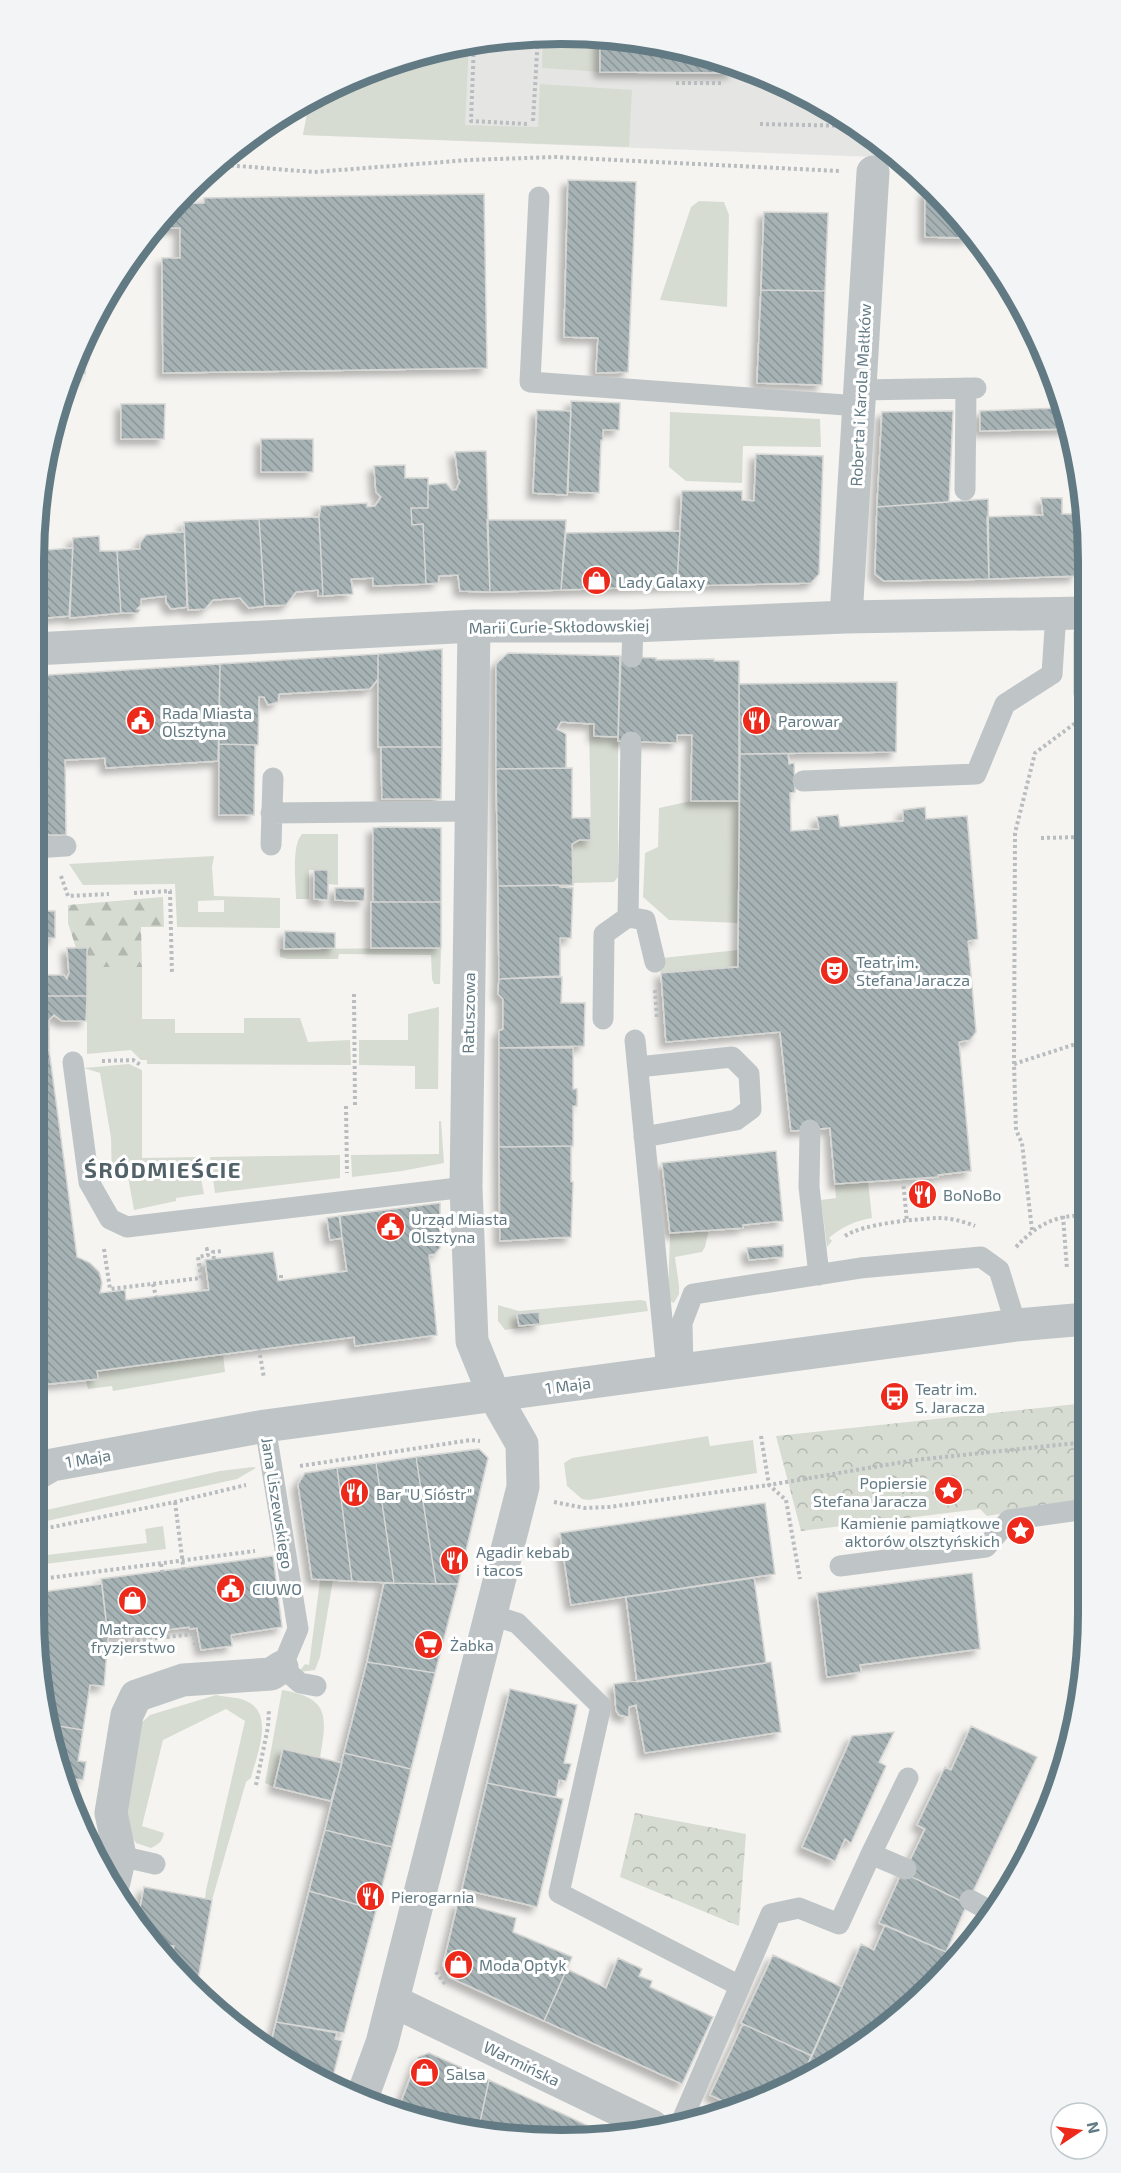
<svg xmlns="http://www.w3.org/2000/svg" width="1121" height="2173" viewBox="0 0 1121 2173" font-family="'Exo 2',sans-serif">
  <defs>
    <pattern id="forest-firs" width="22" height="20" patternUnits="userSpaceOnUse" patternTransform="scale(1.5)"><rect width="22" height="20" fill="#d7dcd2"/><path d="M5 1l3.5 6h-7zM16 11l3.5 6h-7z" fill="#b2b7b0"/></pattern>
    <pattern id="park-crowns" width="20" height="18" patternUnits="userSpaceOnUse" patternTransform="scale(1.5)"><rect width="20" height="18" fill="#d7dcd2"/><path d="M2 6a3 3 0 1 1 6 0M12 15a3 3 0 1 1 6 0" fill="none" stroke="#b2b7b0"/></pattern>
    <pattern id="building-back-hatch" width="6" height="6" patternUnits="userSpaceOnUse" patternTransform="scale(1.5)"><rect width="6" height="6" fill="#a6b2b4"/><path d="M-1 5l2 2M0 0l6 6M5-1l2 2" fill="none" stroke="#8b9698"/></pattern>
    <filter id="shadow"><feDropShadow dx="-5.5" dy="5.5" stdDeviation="3" flood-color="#0004"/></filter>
  </defs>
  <rect width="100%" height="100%" fill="#f5f4f1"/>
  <path fill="#e5e6e4" d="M595 34 697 51 794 88 900 158 303 135 310 98 391 61 492 37Z"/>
  <path fill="#d7dcd2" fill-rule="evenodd" d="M595 34 600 35V72L542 68 543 36Z
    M469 43 465 125 538 127 540 84 632 90 629 147 303 135 310 98 391 61Z
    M699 201 724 202 729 215 727 307 660 300 691 207Z
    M670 412 820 419 821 447 743 446 742 483 686 481 669 467Z
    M589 724H594V736L618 737V877L614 882 573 883 572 844 579 840 591 839Z
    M691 801H739L738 923 669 920 643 897 645 853 658 847 659 808Z
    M302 834H338V885L328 884V870H309V899H296C296 882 291 846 302 834Z
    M214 856 212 867 214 896 280 898V928L177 927 175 884 83 885 69 864ZM224 900V912H198V901Z
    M441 948 440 984H434L432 979 431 955 339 954 338 959H288L280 957V949Z
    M738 950V967L661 973 662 958Z
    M87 967H142V1019H175V1033H244V1018H300L308 1042 350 1040 351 1065 147 1064V1060H141L131 1050 87 1054Z
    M439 1007 438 1089H415V1066L359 1065V1040H408V1014Z
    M129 1064 142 1070V1158L197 1157 204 1194 176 1198V1201L134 1210 128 1177 112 1179 111 1138 100 1073 84 1068Z
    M439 1121H441L444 1163 402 1171 352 1177 351 1155 439 1154Z
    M340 1155V1178L215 1193 210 1157Z
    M868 1181 872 1218C855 1221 843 1226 829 1238L832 1241 827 1247 821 1200 836 1198 835 1184Z
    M709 1229 705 1247 702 1252 675 1257 679 1286V1294L674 1303 671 1302 668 1296 670 1233Z
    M640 1300 646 1301 648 1311 505 1330 498 1321V1305L519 1311Z
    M223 1354 225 1372 113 1391 112 1386 88 1389 86 1381 98 1379 97 1371Z
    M708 1436 710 1446 753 1440 757 1473 589 1500 582 1499 567 1486 564 1463 572 1458Z
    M253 1467 256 1468 237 1479 33 1524V1513L220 1471Z
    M163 1526 166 1549 37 1565 34 1546 44 1544 47 1555 147 1543 145 1529Z
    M320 1580H333L320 1657 315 1670 299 1672 305 1664 309 1665Z
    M282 1690C330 1698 327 1716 320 1758L283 1749 274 1787 265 1783Z
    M216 1695C225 1697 236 1697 244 1700 276 1712 257 1753 251 1778L246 1782 212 1900 205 1899 206 1890 245 1721 226 1709 163 1740 142 1826 164 1833C162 1842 159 1844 151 1848L136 1843 123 1826 140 1724 150 1715Z"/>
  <path fill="url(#forest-firs)" d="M163 897 164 927H141L142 967H87L86 948H76L68 923V905Z"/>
  <path fill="url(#park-crowns)" d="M1086 1403V1501L987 1516 980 1509 801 1531 776 1436Z
    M635 1813 746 1834 739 1926 620 1877Z"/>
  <path fill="url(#building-back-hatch)" stroke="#d6d6d4" stroke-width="1.5" filter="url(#shadow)" d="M600 35 697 51 733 65V73L600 72Z
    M568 180 636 182 628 372 596 373 598 338 564 337Z
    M925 191H934L970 230V238L925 237Z
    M484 194 487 368 163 373 162 258H180V228H162V218L176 204 204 203V198Z
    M764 212 828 213 825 291 761 290Z
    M761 290 825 291 822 385 757 383Z
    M91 321 89 359H86L85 374 70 373Z
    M571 401 620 403 619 430H603V440H601L599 493 568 492Z
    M121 404H165L164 439H121Z
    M1061 408 1067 429 980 431V411Z
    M537 410 571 411 567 495 533 493Z
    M953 411 949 502 877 507 882 412Z
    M261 439H313V472H261Z
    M48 441 45 508 37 509Z
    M486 451 490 592 460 591 458 575 439 576 438 583 426 584 423 524 412 525 411 508H428V485L446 483 452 490H456L460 481 458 478 455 452Z
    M756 454 823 456 819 574 811 583 677 586 682 491H742V500L754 501Z
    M405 465V478H428V508H411L412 525 423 524 426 584 373 586V578L351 579 353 594 323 596 319 517 321 506 367 503V507L375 506 381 497 376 492 374 466Z
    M1041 498H1062V514H1076V576L989 579 987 517 1043 515Z
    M988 499 989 579 884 581 875 574 877 507Z
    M319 517 323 596H318V590L296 592 286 605 265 606 259 519Z
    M259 519 265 606 249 608 240 598 213 600 205 609 188 610 184 522Z
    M487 520H566L561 590 490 592Z
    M182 527H184L187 607 171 609 166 602V596L141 599V605L137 609 140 610 138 613H121L117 551 140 549V543L146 535 183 532Z
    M680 531 677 586 561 590 566 533Z
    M99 536 100 551H117L121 613 70 618 73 538Z
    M73 548 69 616 34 619V551Z
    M442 649V747H378V654Z
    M508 653 620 656 618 737 594 736V724L561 722 557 729 566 734V768L496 769V664Z
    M378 654V679L370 689 279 694 278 702 268 705 264 697H259L258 745 219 744 220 664Z
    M621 657 656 658V660L714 659V661H739V801H691L692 735H677V743L618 741Z
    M220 664 218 761 106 768 105 758 65 760 66 835H34V676Z
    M897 682 896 752 740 754 739 684Z
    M219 744 255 745 254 815H219Z
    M381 747H442L441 799H382Z
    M740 754H788L789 764 794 763 795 792 790 793 791 831 819 829 817 817 838 815 840 827 903 821V810L925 807 926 819 967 816 978 939 968 941 976 1032 970 1040 959 1042 971 1171 938 1175V1177L835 1184 830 1128 791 1131 780 1032 666 1042 661 973 738 967Z
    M572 768V818H590L591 840H579L572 844 573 885 498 886 496 769Z
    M382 827 441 828V902H373V828Z
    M34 860H39V911H55V938H38V947H34Z
    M314 870H328V900L314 899Z
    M559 885 560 887 573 888 571 938H560V976L499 979 498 886Z
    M335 888H365L364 901 335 900Z
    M371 902H441V948H371Z
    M285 931 335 933V948L284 949Z
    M34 947H36V976L40 982 43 975H64L67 979 69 973 67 948H87V996H34Z
    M562 977 561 1003H585L584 1046 499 1048V1031L503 1029V999L498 994 499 979Z
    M34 996H87L86 1021H62L54 1015 49 1020V1050L34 1051Z
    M499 1048H573V1089H577V1106H573V1146L499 1147Z
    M49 1050 77 1257 90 1263 99 1272 102 1283 100 1293 125 1290 126 1300 209 1290 205 1260 273 1252 278 1281 347 1271 339 1216 440 1203V1248L435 1254 429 1255 437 1335 355 1346 354 1337 97 1371 98 1379 40 1385V1387L33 1388 34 1051Z
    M571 1146V1182H573L571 1237 500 1241 499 1147Z
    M776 1151 783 1221 743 1225V1228L670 1233 662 1163Z
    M340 1216 342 1238 330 1240 327 1218Z
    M783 1245V1257L749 1260 747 1248Z
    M539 1312 540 1324 519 1326 517 1314Z
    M479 1449 488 1458 458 1584H436L416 1457Z
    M416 1457 436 1584 394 1583 376 1463Z
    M376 1463 394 1583 352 1581 337 1468Z
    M337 1468 352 1581 312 1579 298 1484 305 1473Z
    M765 1503 775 1574 571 1605 560 1533Z
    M273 1556 282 1627 231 1635 232 1646 201 1650 197 1628 190 1629 189 1627 108 1637 101 1579Z
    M972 1573 980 1649 860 1665 861 1672 827 1677 817 1593Z
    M754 1578 766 1663 637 1682 626 1597Z
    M384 1583 458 1584 435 1673 367 1662Z
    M102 1584 108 1637 104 1686 90 1685 83 1730 52 1725 37 1637 39 1627 35 1593Z
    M367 1662 435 1673 411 1769 344 1753Z
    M771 1662 781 1732 645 1753 636 1705 629 1707V1717L619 1715 616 1710 614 1684Z
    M510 1689 577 1705 564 1763 571 1764 566 1781 559 1780 556 1797 487 1783Z
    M52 1725 83 1730 78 1761 86 1762 83 1780 76 1779 72 1802 61 1782Z
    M971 1726 1037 1757 967 1904 904 1873 925 1829 917 1825 945 1767 951 1770Z
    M894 1732 879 1762 886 1766 851 1843 845 1839 835 1861 802 1847 852 1736Z
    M283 1749 342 1763 331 1801 274 1787Z
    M344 1753 411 1769 392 1847 325 1830Z
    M487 1783 563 1799 537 1907 462 1889Z
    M325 1830 392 1847 376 1910 309 1891Z
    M902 1872 967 1904 946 1952 879 1923Z
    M144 1887 212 1900 197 1985 171 1961 174 1946 151 1942 142 1934 137 1924Z
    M309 1891 376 1910 344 2033 276 2022Z
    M458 1902 516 1918 513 1932 572 1957 544 2021 449 1977 443 1965Z
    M885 1925 946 1952 929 1989 854 2051 801 2079 861 1944 874 1950Z
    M773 1955 842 1987 812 2056 741 2023Z
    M618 1958 642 1969 639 1976 652 1981 650 1987 713 2017 682 2084 544 2021 567 1969 606 1988Z
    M276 2022 337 2033 335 2039 342 2041 332 2080 269 2052Z
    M743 2024 812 2056 801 2079 763 2100 734 2106 710 2095Z
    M429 2053 489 2080 479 2127 424 2122 398 2110 418 2057Z
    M489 2080 567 2116 609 2136 595 2139 479 2127Z"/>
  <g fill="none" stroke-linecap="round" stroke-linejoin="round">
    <path stroke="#b9bdbf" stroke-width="4" stroke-dasharray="3 3" stroke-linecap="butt" d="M474 42 471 121 528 124
      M676 83H724
      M533 121 538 36
      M760 124 852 126
      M213 164 314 172 469 160 555 157 839 171
      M1074 722 1081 735V784L1084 794
      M1041 838 1082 837 1084 835
      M61 876 68 896 109 894
      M134 893 170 891 172 974
      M655 990 657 1019
      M354 994 355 1106
      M102 1061 133 1060 142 1066
      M1014 1064 1085 1041
      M346 1106 347 1173
      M903 1180 907 1222
      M1063 1216 1067 1269
      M1032 1230 1022 1143 1016 1130 1014 1064 1015 833 1035 753 1074 724
      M845 1236C862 1224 915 1219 938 1218 950 1218 963 1221 975 1226
      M1016 1247C1038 1224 1053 1216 1086 1215
      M104 1249 110 1289 201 1278 198 1257 208 1255 207 1249H209
      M214 1259 213 1252 222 1251
      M200 1269 206 1268
      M281 1275V1280
      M153 1284 156 1297
      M259 1349 264 1378
      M761 1436 769 1485 915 1460 1086 1442
      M300 1466 471 1440 480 1441
      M175 1502 184 1573
      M554 1502 585 1508 609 1507 769 1485 786 1500 800 1579
      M33 1531 175 1502 246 1485
      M161 1564 163 1576
      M33 1580 255 1551
      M113 1643 194 1634 195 1645
      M256 1785 268 1727 269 1709
      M436 1972 446 1985"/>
    <path stroke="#bfc5c7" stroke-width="21" d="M539 197 530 382 859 406
      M860 390 976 388
      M965 490 966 388
      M1084 633V694
      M632 657 633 626
      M803 781 976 774 1005 704 1052 674 1056 613
      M271 813 470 811
      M271 845 273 778
      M34 848 66 846
      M628 917 645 920 655 962
      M603 1019 604 934 628 917 631 742
      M635 1040 667 1371
      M73 1062 89 1182 110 1219 127 1227 466 1187
      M638 1067 732 1057 749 1074 751 1109 736 1120 644 1137
      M810 1130 809 1187 819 1275
      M683 1369 682 1323 693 1294 860 1268 981 1257 999 1270 1016 1325
      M265 1426 298 1629 282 1667 300 1683 316 1686
      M840 1566 986 1547 1009 1520 1086 1509
      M491 1615 517 1623 601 1706 559 1893 740 1986 683 2118
      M871 1854 908 1778
      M120 1856 155 1864
      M970 1900 988 1910
      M740 1986 771 1914 799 1908 839 1924 871 1854 906 1869"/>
    <path stroke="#bfc5c7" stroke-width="33" d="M846 617 873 172
      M34 649 474 626H633L846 617 1084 613
      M114 1882 120 1856 111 1813 127 1715 136 1696 183 1680 271 1674 282 1667
      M393 2001 652 2126
      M363 2095 382 2043 523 1487 522 1444 494 1395 472 1341 466 1187 474 626"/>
    <path stroke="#bfc5c7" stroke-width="33" d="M33 1476 52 1465 265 1426 1016 1325 1086 1319"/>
  </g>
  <defs>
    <symbol id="shop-disc" viewBox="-11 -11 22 22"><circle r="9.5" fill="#ec291a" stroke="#fff"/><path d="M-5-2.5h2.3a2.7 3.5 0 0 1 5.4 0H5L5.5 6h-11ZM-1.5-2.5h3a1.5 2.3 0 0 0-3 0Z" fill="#fff"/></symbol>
    <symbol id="restaurant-disc" viewBox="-11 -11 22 22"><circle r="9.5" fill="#ec291a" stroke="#fff"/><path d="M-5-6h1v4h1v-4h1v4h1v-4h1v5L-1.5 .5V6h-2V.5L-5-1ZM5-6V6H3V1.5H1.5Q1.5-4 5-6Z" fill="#fff"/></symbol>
    <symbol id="civic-disc" viewBox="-11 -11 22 22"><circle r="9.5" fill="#ec291a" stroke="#fff"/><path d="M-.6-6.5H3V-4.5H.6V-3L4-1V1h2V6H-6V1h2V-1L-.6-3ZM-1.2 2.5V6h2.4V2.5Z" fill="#fff"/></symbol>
    <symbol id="theatre-disc" viewBox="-11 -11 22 22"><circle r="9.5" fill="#ec291a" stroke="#fff"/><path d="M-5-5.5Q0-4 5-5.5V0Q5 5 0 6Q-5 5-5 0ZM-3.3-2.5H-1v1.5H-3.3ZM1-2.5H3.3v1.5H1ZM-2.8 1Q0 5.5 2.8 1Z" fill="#fff"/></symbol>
    <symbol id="bus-disc" viewBox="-11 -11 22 22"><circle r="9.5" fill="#ec291a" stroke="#fff"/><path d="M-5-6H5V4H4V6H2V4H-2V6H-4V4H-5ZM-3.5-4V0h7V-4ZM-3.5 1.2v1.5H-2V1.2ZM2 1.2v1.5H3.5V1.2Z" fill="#fff"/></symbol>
    <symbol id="sight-disc" viewBox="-11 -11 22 22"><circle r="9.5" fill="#ec291a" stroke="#fff"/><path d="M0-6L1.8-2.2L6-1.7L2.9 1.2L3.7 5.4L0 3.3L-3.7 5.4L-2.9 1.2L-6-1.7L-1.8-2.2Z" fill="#fff"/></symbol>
    <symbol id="supermarket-disc" viewBox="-11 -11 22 22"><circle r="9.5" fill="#ec291a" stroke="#fff"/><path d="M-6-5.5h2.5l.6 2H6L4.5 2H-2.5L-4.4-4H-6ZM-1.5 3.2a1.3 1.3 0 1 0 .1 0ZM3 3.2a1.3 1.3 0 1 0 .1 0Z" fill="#fff"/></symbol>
  </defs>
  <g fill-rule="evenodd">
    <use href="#shop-disc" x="580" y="564" width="33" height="33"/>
    <use href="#restaurant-disc" x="740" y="704" width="33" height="33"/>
    <use href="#civic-disc" x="124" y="704" width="33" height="33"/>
    <use href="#theatre-disc" x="818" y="954" width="33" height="33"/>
    <use href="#restaurant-disc" x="906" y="1178" width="33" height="33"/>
    <use href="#civic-disc" x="374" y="1210" width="33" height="33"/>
    <use href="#bus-disc" x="878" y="1380" width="33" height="33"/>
    <use href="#sight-disc" x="932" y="1474" width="33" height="33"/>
    <use href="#restaurant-disc" x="338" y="1476" width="33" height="33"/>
    <use href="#sight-disc" x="1004" y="1514" width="33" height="33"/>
    <use href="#restaurant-disc" x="438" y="1544" width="33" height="33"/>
    <use href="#civic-disc" x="214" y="1572" width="33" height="33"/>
    <use href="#shop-disc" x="116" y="1584" width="33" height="33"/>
    <use href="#supermarket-disc" x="412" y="1628" width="33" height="33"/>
    <use href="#restaurant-disc" x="354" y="1880" width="33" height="33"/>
    <use href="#shop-disc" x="442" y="1948" width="33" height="33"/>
    <use href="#shop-disc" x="408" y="2056" width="33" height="33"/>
  </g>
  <g text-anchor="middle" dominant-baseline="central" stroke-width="6" stroke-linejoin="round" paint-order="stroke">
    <g font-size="16" fill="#627a83" stroke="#fff">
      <text transform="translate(860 395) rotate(-87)">Roberta i Karola Małłków</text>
      <text transform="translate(559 626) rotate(-1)">Marii Curie-Skłodowskiej</text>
      <text transform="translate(468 1013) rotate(-89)">Ratuszowa</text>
      <text transform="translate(568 1385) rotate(-8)">1 Maja</text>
      <text transform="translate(88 1458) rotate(-10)">1 Maja</text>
      <text transform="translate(278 1503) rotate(81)">Jana Liszewskiego</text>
      <text transform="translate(522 2063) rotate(26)">Warmińska</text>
    </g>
    <g font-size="16" fill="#627a83" stroke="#fff" text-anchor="start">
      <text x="618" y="581">Lady Galaxy</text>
      <text x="162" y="712">Rada Miasta<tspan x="162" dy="18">Olsztyna</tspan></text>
      <text x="778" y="720">Parowar</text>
      <text x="856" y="961">Teatr im.<tspan x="856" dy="18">Stefana Jaracza</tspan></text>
      <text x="943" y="1194">BoNoBo</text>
      <text x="411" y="1218">Urząd Miasta<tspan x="411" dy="18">Olsztyna</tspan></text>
      <text x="915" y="1388">Teatr im.<tspan x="915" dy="18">S. Jaracza</tspan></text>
      <text x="927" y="1482" text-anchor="end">Popiersie<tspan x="927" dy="18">Stefana Jaracza</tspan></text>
      <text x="376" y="1493">Bar "U Sióstr"</text>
      <text x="1000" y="1522" text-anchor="end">Kamienie pamiątkowe<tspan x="1000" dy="18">aktorów olsztyńskich</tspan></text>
      <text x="476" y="1551">Agadir kebab<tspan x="476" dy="18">i tacos</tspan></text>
      <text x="252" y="1588">CIUWO</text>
      <text x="133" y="1628" text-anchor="middle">Matraccy<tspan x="133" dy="18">fryzjerstwo</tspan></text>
      <text x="450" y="1644">Żabka</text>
      <text x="391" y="1896">Pierogarnia</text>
      <text x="479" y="1964">Moda Optyk</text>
      <text x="446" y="2073">Salsa</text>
    </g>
    <g font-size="22" font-weight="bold" letter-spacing="1.5" fill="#516268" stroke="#fff">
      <text x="163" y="1169">ŚRÓDMIEŚCIE</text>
    </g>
  </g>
  <path d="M0 0H1121V2173H0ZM561 44H561A517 517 0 0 1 1078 561V1613A517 517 0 0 1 561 2130H561A517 517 0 0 1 44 1613V561A517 517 0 0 1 561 44Z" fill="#f2f4f5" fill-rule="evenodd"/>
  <path fill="none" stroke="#627a83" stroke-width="8" d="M561 44H561A517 517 0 0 1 1078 561V1613A517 517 0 0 1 561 2130H561A517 517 0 0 1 44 1613V561A517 517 0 0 1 561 44Z"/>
  <g transform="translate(1079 2131) rotate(77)"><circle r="28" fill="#ffffff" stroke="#c0cacd" stroke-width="1.5"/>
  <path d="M0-4.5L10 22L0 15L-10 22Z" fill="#ec291a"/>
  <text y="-9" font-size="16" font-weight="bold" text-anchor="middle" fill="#627a83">N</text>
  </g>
</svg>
